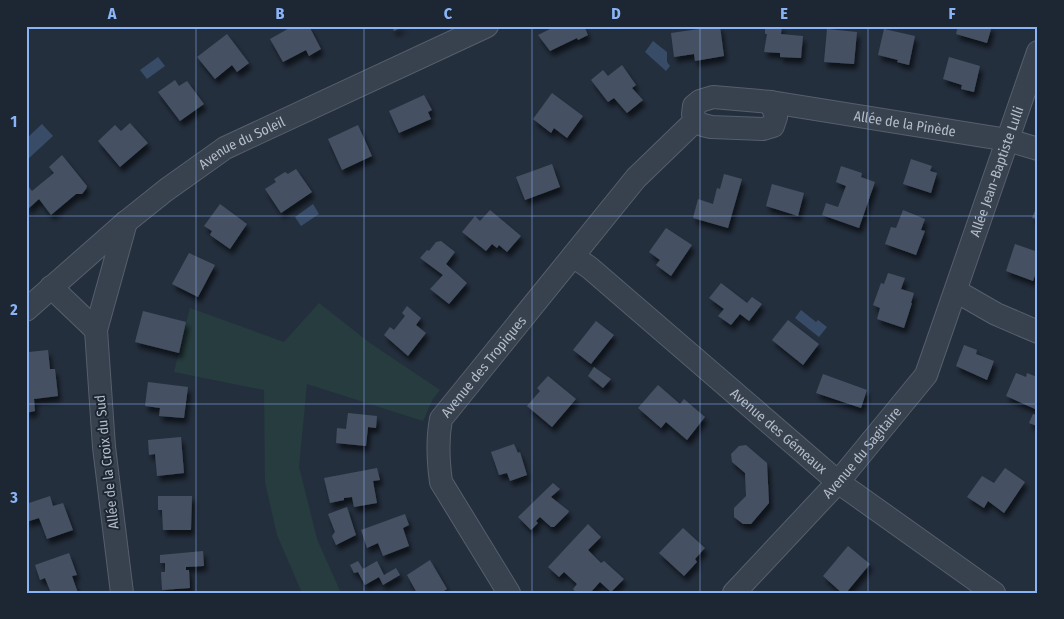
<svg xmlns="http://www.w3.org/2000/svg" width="1064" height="619" viewBox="0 0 1064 619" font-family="'Fira Sans Condensed',sans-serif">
  <defs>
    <filter id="shadow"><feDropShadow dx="3" dy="5.5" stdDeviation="2.5" flood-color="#0009"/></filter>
  </defs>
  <rect width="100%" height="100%" fill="#242f3e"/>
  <path fill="#263c3f" d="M319 303 370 343 440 390 433 399 423 421 307 384 299 467 317 539 341 593H302L277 535 265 482 264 390 174 372 190 308 284 342Z"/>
  <path fill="#394c67" d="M653 41 667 52V62L670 66 666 71 645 52Z
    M158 57 165 66 147 79 140 70Z
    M42 124 53 136 28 159 26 157V139Z
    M313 204 319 214 301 226 295 217Z
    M801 310 816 322 818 320 827 327 819 337 795 318Z"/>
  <path fill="#455162" filter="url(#shadow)" d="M293 26H309L321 49 309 56 306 50 283 62 270 39Z
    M391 26H405L394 31Z
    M556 26H584L588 35 578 40 577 38 550 51 538 35Z
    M720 26 724 56 695 61 694 54 674 57 671 33Z
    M765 26H782L781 34 803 36 801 58 780 57V53L764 52 767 34H765Z
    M958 26H992L987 43 956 34Z
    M827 29 857 32 854 64 824 62Z
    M884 29 915 36 909 65 897 62 898 60 878 55Z
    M227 34 249 63 237 72 232 65 215 79 197 57Z
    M949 57 980 66 974 92 961 89 962 85 943 79Z
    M622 65 636 85 632 88 643 100 627 113 614 98 608 102 591 80 603 70 608 76Z
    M175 80 179 86 187 81 204 104 180 121 158 92Z
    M552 93 583 116 567 138 554 128 551 133 533 119Z
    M424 95 432 110 428 112 431 119 399 133 389 111Z
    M130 123 148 143 120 167 98 141 115 125 121 131Z
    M358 125 372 156 342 170 328 139Z
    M62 155 87 186 86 189 82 194H76L51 215 39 199 28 209 26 206V188L28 186 32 191 54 173 49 167Z
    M911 159 932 166 930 171 937 173 931 193 903 184Z
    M552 164 560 187 525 200 516 177Z
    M841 166 862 173 861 177 875 182 859 228 822 215 826 203 838 207 846 186 836 182Z
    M296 169 312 192 281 213 265 189 276 182 274 179 285 172 288 174Z
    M724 174 742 179 728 228 693 218 698 199 713 204 717 188 720 189Z
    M772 184 804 193 798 216 766 206Z
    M1038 203V220L1032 218Z
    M220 204 247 224 230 249 210 235 212 231 204 226Z
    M490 210 521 236 507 252 499 245 497 248 492 244 486 251 462 232 475 216 480 221Z
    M903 210 925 219 921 230 925 231 916 255 885 244 891 227 896 228Z
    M666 228 692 245 671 276 656 265 660 260 649 252Z
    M441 241 455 252 446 264 467 283 449 304 430 289 443 275 420 258 427 250 429 251 436 242Z
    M1015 244 1038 252V267L1033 281 1006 271Z
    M189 253 215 265 198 297 172 284Z
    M888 273 905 278 901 289 914 293 911 303H912L904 328 877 319 880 308 873 305 881 283 884 284Z
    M721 283 747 303 752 297 762 304 749 321 740 314 731 325 718 316 724 309 709 298Z
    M407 306 421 318 416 325 426 333 408 356 384 335 390 327 394 330 405 316 402 313Z
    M143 311 186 322 179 353 135 342Z
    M788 320 819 344 803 365 772 340Z
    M596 321 614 335 591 364 573 350Z
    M964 345 977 350 976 354 994 361 987 380 956 366Z
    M48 350 50 369H55L58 396 34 399 35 411 26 413V358H29V352Z
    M594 367 611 379 603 388 588 376Z
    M1016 373 1026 377 1027 373 1037 377 1035 382 1038 383V402L1035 409 1006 396Z
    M823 374 867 390 861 408 816 393Z
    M548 376 576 399 552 427 527 406 540 391 537 388Z
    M148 382 188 387 184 418 159 416 160 408 145 406Z
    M658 385 680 404 684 399 705 417 687 440 666 422 661 428 638 408Z
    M348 413 377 416 376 428 368 427 366 446 336 443 337 428 346 429Z
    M1033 414 1038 416 1037 426 1029 423Z
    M181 437 184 473 157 476 155 454 149 455 148 440Z
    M514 444 518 453 520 452 527 475 510 481 507 473 499 475 491 452Z
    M746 445 767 463 769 503 751 524H743L734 517V508L746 496 745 473 732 462 731 454 739 446Z
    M377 468 380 480 373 481 377 503 354 507 352 497 344 498V500L330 503 324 478Z
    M1005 468 1025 482 1004 513 988 501 984 508 967 497 982 476 994 483Z
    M553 483 560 489 551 497 569 511 568 513 554 527H551L540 517 536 521 538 523 531 530 518 517Z
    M50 496 53 506 63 503 73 530 47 539 39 518 26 522V504Z
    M158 496H192L191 530H163L162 510H158Z
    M347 507 356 535 336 545 332 536 335 532 328 514Z
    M405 514 409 525 403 528 409 546 383 556 378 543 367 548 361 530Z
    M588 524 601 537 588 550 601 563 604 561 624 579 611 592 600 582 590 593H576L573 589 577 584 564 572 559 577 548 567Z
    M683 528 705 548 695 559 697 562 684 576 659 553Z
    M848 546 870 564 846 593H842L823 576Z
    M203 551 204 566 186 567V570H189L190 588 162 590 161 572H165V563H160V555Z
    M69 553 77 575 72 576 78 593H51L45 578 40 580 35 565Z
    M430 560 447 589 441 593H417L407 575Z
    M358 561 363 569 377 561 384 575 396 568 400 575 383 585 379 577 365 585 358 572 354 573 350 565Z"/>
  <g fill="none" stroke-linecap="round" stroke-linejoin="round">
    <defs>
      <g id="minor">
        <path d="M695 121 703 125 711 127 763 129 773 126 776 117 771 102"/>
        <path id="s1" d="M573 256 590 268 838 482 994 593"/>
        <path d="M51 287 96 330"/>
        <path d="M956 291 996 314 1038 332"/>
        <path id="s2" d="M26 310 126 222 166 190 225 148 487 26"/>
        <path d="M122 593 104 447 96 330 126 222"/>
        <path id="s3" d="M509 593 441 482C438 460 437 440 441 419L636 178 695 121 693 114 694 106 700 101 713 97 771 102 1008 140 1038 149"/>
        <path id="s4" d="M734 593 838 482 926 375 1038 52"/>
      </g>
    </defs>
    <use href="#minor" stroke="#565f6c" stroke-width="24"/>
    <use href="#minor" stroke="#38414e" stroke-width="22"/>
  </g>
  <path fill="none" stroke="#8ab4f8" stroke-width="1" stroke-opacity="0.55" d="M196 26V593M364 26V593M532 26V593M700 26V593M868 26V593M26 216H1038M26 404H1038"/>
  <g text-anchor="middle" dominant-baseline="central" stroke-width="4" stroke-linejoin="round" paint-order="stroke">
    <g font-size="14" fill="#b4bcc9" stroke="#1d2633">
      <text stroke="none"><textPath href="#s3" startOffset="816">Allée de la Pinède</textPath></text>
      <text stroke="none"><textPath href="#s2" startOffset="274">Avenue du Soleil</textPath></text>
      <text stroke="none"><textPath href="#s4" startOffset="506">Allée Jean-Baptiste Lulli</textPath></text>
      <text stroke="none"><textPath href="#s3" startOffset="261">Avenue des Tropiques</textPath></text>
      <text stroke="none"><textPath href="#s1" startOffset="270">Avenue des Gémeaux</textPath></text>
      <text stroke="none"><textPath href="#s4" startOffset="190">Avenue du Sagitaire</textPath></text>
      <text transform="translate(107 462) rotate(-96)">Allée de la Croix du Sud</text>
    </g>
  </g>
  <rect width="1064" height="619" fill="none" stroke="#1d2633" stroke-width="55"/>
  <rect x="28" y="28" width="1008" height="564" fill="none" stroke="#8ab4f8" stroke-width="2"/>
  <g font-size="16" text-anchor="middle" font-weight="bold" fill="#8ab4f8">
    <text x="112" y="19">A</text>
    <text x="280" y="19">B</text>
    <text x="448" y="19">C</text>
    <text x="616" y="19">D</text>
    <text x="784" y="19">E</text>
    <text x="952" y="19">F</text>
    <text x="14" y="127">1</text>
    <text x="14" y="315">2</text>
    <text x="14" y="503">3</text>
  </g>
</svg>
